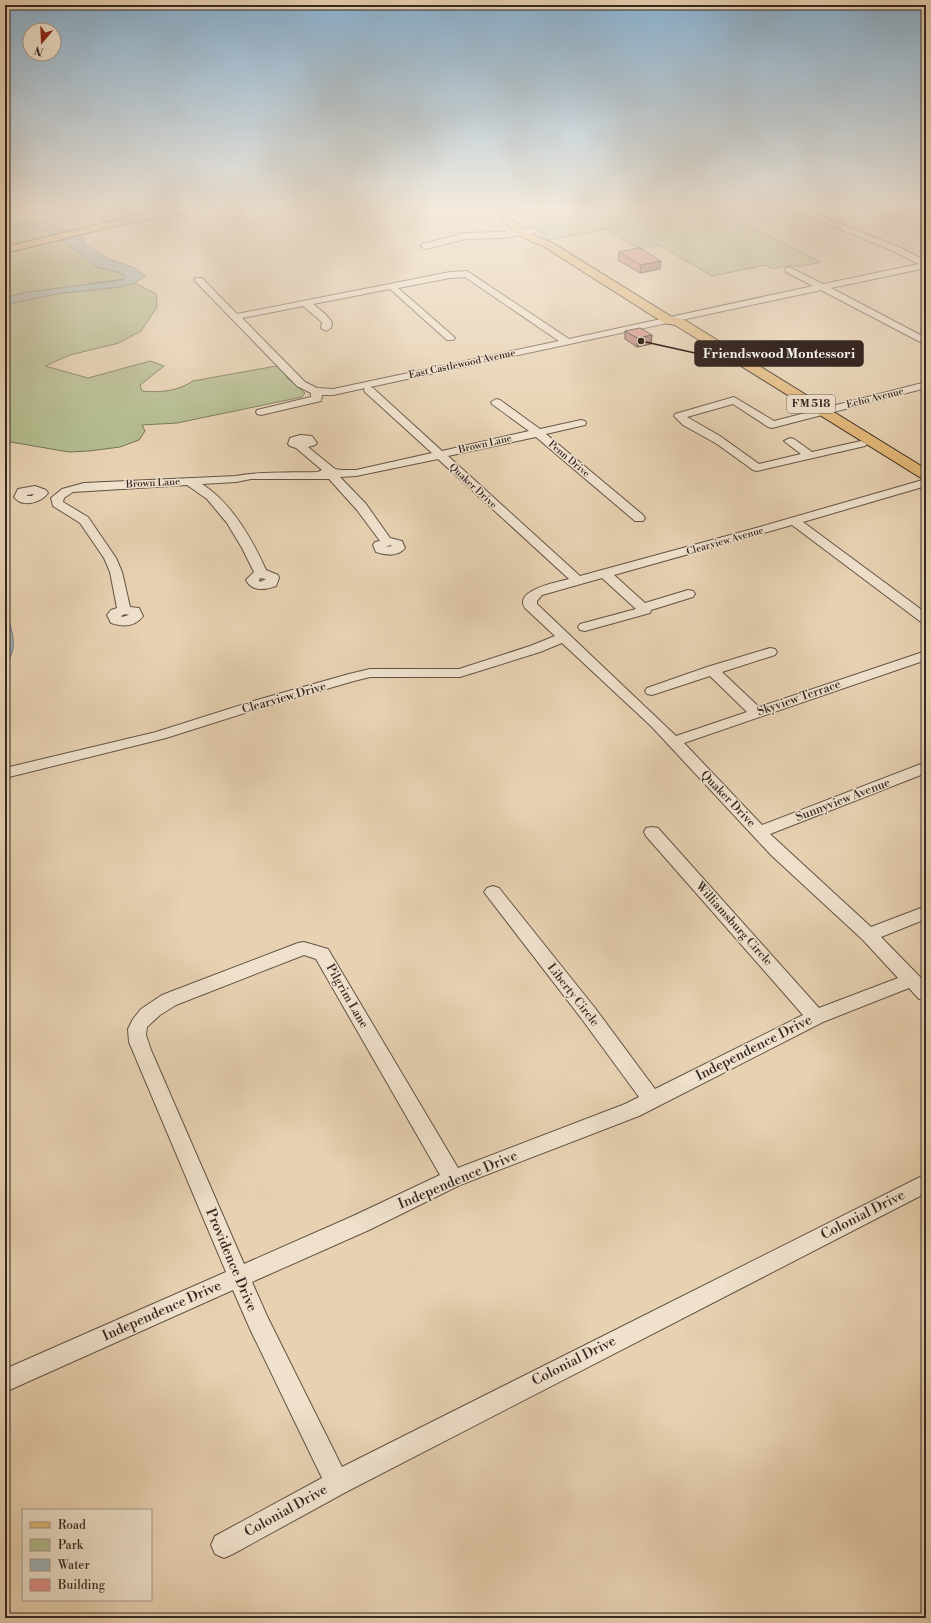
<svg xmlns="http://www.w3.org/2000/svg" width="931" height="1623" viewBox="0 0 931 1623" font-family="'Libre Bodoni',serif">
  <rect width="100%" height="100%" fill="#e7d1b1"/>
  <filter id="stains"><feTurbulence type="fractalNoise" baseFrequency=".005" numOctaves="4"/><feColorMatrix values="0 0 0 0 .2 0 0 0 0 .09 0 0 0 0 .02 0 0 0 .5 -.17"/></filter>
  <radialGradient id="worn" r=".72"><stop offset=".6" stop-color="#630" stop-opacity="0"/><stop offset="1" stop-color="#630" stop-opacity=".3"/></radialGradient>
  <path fill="#b3bc8e" stroke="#747258" d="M512 208H722L756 229 821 262 796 267 791 265 772 269 766 265 712 276 659 245 640 249 606 229 549 240C535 231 522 221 512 208Z
    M5 225 43 229 57 236 97 267 118 272 125 276 124 279 23 293 5 298Z
    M135 283 156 294 157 307 141 331 119 343 70 355 45 366 88 378 150 361 164 366 140 385 142 391C160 393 178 391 193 381L276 366 285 373 287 378 305 393 302 397 177 423 142 425 145 431 139 440 120 447 89 451 69 452 5 441V306C27 299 51 294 74 292 95 289 115 289 135 283Z"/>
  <path fill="#9eb4b9" stroke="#747c7d" d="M5 219 46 223 84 238 85 244 108 259 135 268 145 276 135 283 121 287 61 293 21 301 5 306V298L23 293 121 280 124 279V276L118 272 97 267 57 236 43 229 5 225Z
    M5 608C10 627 21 648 5 664Z"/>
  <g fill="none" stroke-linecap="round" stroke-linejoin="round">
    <defs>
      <path id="minor" d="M27 208H38L59 212 81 210 79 208H88L108 226 104 228H101L86 215 59 216 25 212 24 210Z
        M148 208H156L161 215 160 217H154Z
        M790 208H800L899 247 926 261V268L831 288 926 338V345L821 290 370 387 373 388 442 451 529 431 492 404 491 402 496 399 500 400 540 429 581 420 585 421 586 423 585 425 546 434 643 515 645 518 643 521H635L536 437 448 456 580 576 756 528 926 479V486L803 522 926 613V623L921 622 792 525 614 575 645 603 688 590 693 591 695 594 693 597 651 610 650 613 585 631 580 630 578 627 580 624 636 609 602 578 542 595 537 601V604L676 736 747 712 710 676 652 695 647 694 645 691 647 688 707 667 770 648 775 649 777 652 775 655 722 672 759 707 926 651V660L684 743 762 825 926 762V773L770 834 871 927 926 906V919L881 937 926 983V1001L919 999 909 988 823 1022 639 1116 460 1185 369 1230 252 1282 267 1316 342 1467 926 1174V1193L346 1492 233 1554 224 1558 215 1554 211 1545 215 1536 322 1478 250 1329 233 1290 5 1392V1369L226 1272 129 1042 128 1029 133 1019 141 1009 162 995 298 943 304 942 328 949 458 1168 625 1104 639 1097 581 1018 487 896 484 892 487 888 493 886 499 888 595 1008 655 1089 803 1015 646 836 644 832 646 828 652 827 658 828 819 1008 898 978 863 940 771 855 651 726 562 643 540 652 460 677H370L354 681 267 706 166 738 5 778V768L156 732 257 700 349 674 370 669H459L530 646 555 636 525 608C513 590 558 582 569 579L438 459 356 476 340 477 366 504 390 538 402 541 405 548C398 557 385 555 376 552L373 545 375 542 380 541 357 510 329 479H251L236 482 202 484C232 503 252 539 266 570L278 575 279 578 276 586C265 590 252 592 246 580L254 572 242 548 227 523 207 499 187 485 73 492 64 498 63 502 88 517 116 558 122 572 130 607 139 608 143 616C135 627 123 627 111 623L107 615 111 610 117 608 110 572 104 558 80 523 53 506 51 498 62 489 84 483 236 476C261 471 292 473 318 472L322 470 296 448 290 446 288 444 290 438 300 435 312 436 317 443 315 445 308 447 335 469 342 470H356L432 453 365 392 364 390 365 388 333 395H322L321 401 261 415 257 414 256 412 257 410 311 397V393L297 386 196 282 194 280 196 278H202L237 314 450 272 467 271 569 339 813 286 786 272 785 270 786 268 789 267 823 284 919 264 893 251ZM465 277 559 341 333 389 317 388 305 382 242 318 303 306 322 322 321 328 326 331 331 328 332 322 324 313 313 304 390 289 447 340H453L455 338 453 336 398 288 450 278ZM390 545 392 546 386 547ZM260 578 266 579 260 582 259 580ZM125 614 129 615 122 617 121 616ZM304 955 316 959 440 1175 353 1216 244 1264 151 1050 146 1035 147 1027 160 1015 176 1005Z
        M532 228 535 229 536 231 535 233 501 238 466 239 425 249 421 246 422 244 465 233 501 232Z
        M926 382V388L772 428 768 427 733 404 687 417 720 436 759 464 801 454 784 441 790 438 794 439 812 452 861 441 867 444 865 446 757 471 753 470 717 444 683 425 674 416 675 414 734 397 774 421Z
        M35 486 46 490 48 493C41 503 22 508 14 497L18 489ZM34 494 32 496H27V495Z"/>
      <path id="major" d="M185 208H208L203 211 133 222 5 253V247L133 216Z
        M493 208H503C515 224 531 236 551 242L672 317 683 319 926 469V479L921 478 675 325 664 323 543 246C522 240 506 226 493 208Z"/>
    </defs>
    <use href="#minor" stroke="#625246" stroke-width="2"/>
    <use href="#major" stroke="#362823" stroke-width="2"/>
    <use href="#minor" fill="#efe1cc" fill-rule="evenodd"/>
    <use href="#major" fill="#e4b878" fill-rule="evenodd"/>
  </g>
  <path fill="#c07b74" stroke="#362823" d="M619 252 660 269 640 273 618 260Z
    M625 331 652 335 651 344 637 347 625 339Z"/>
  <path fill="#9c645e" stroke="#362823" d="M661 261 660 269 640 273 641 265Z
    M652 335 651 344 637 347V338Z"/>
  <path fill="#df8f87" stroke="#362823" d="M639 248 661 261 641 265 619 252Z
    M640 328 652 335 637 338 625 331Z"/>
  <linearGradient id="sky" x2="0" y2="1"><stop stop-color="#8ab4d5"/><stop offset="0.48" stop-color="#f4eadc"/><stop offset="1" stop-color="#f4eadc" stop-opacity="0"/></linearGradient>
  <rect width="931" height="435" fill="url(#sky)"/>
  <g text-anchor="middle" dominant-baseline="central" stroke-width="3" stroke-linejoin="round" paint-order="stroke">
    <g font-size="10" fill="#362823" stroke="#efe1cc">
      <text transform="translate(462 364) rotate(-12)">East Castlewood Avenue</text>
      <text transform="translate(875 398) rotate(-14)">Echo Avenue</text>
      <text transform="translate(485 444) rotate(-13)">Brown Lane</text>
      <text transform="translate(569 459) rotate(40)">Penn Drive</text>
      <text transform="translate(153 483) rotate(-3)">Brown Lane</text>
      <text transform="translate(473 486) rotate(43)">Quaker Drive</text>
      <text transform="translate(725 541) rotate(-16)">Clearview Avenue</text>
    </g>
    <rect fill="#efe1cc" stroke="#6e6056" stroke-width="1" x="787" y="395" width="48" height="18" rx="3"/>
    <g font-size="11" font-weight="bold" fill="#362823">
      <text x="811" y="404">FM 518</text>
    </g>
    <g font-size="12" fill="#362823" stroke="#efe1cc">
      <text transform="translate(284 698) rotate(-16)">Clearview Drive</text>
      <text transform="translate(799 698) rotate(-19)">Skyview Terrace</text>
      <text transform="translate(728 799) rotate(46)">Quaker Drive</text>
      <text transform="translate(843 800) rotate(-21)">Sunnyview Avenue</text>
      <text transform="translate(734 924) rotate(48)">Williamsburg Circle</text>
      <text transform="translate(573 995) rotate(52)">Liberty Circle</text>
      <text transform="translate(347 996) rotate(60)">Pilgrim Lane</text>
    </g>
    <g font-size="14" fill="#362823" stroke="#efe1cc">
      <text transform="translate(754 1048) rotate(-27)">Independence Drive</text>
      <text transform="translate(458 1180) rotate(-23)">Independence Drive</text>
      <text transform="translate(863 1215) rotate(-27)">Colonial Drive</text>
      <text transform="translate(231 1260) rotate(67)">Providence Drive</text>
      <text transform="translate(162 1311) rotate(-24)">Independence Drive</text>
      <text transform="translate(574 1361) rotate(-27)">Colonial Drive</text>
      <text transform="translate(286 1511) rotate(-29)">Colonial Drive</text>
    </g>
  </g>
  <path fill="none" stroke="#362823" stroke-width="1.5" d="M641 341L695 353"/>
  <circle fill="#362823" stroke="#efe1cc" stroke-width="1.5" cx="641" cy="341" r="4"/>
  <rect fill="#362823" stroke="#362823" stroke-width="1.5" x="695" y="341" width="168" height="25" rx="4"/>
  <g font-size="13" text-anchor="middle" font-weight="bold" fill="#fff">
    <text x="779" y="358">Friendswood Montessori</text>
  </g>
  <rect width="931" height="1623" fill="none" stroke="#e7d1b1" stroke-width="20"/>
  <rect x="6" y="6" width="919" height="1611" fill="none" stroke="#362823" stroke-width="2"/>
  <rect x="10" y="10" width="911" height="1603" fill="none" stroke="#362823"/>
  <rect x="22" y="1509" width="130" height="92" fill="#efe1cc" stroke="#a59788"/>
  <rect x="30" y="1522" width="20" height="6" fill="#e4b878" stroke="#a59788"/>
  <text x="58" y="1529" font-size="12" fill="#362823">Road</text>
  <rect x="30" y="1539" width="20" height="12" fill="#b3bc8e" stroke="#a59788"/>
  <text x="58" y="1549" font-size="12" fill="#362823">Park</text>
  <rect x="30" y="1559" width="20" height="12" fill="#9eb4b9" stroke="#a59788"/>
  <text x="58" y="1569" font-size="12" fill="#362823">Water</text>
  <rect x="30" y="1579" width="20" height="12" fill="#df8f87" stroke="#a59788"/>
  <text x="58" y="1589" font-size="12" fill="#362823">Building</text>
  <g transform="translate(42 42) rotate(199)"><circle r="19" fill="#efe1cc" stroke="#a59788"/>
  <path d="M0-3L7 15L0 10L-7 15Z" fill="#8f2418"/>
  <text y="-6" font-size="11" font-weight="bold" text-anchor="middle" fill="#362823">N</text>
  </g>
  <rect width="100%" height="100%" filter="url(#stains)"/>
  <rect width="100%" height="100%" fill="url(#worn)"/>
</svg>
